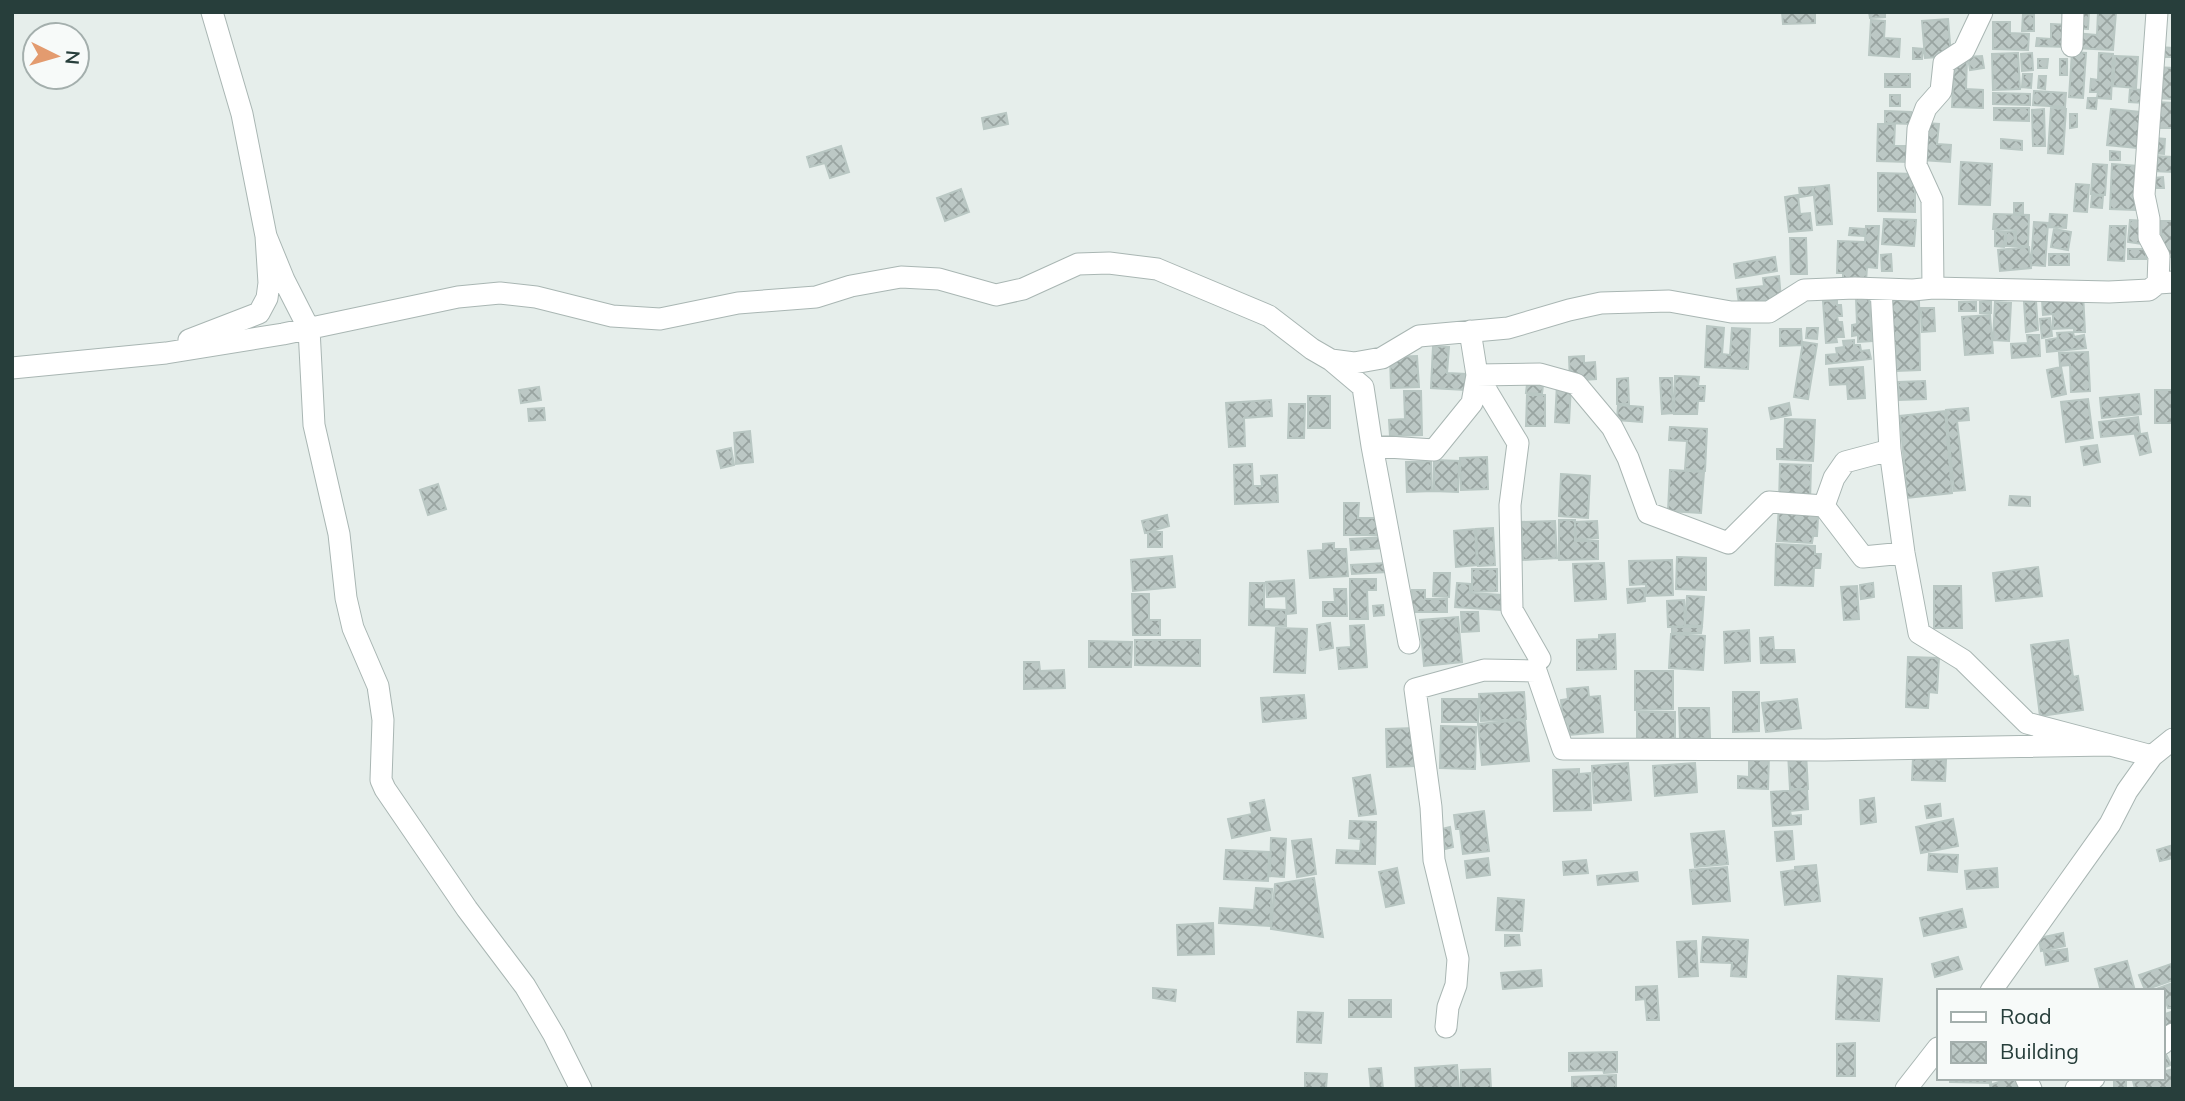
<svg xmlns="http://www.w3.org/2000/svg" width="2185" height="1101" viewBox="0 0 2185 1101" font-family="Mulish,sans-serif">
  <defs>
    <pattern id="building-cross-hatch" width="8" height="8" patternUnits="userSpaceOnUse" patternTransform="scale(1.75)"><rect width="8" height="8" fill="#bcc8c5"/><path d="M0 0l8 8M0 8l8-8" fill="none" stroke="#99a4a1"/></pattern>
  </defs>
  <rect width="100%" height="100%" fill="#e6eeeb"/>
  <path fill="url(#building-cross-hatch)" stroke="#b9c7c3" stroke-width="2" d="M1782 12H1815V23L1783 24Z
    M1869 12H1885V17L1870 18Z
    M2075 12H2089L2088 29 2074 28Z
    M2098 12H2116L2113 50 2074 48 2075 33 2097 35Z
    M2023 14 2034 15V31H2022Z
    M1948 19 1951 56 1925 58 1922 21Z
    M1871 20 1885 21 1884 38 1900 39 1899 57 1869 55Z
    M1993 22H2010V33L2029 34 2028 50 1993 49Z
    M2051 24 2070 25 2069 47 2036 46 2037 38 2051 39Z
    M2158 47 2173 48V57H2158Z
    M1913 48 1923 49 1922 59H1913Z
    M2072 52 2086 53 2083 98 2069 97Z
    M2018 53 2020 89 1993 90 1992 54Z
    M2032 53 2033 70 2022 71 2021 54Z
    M2099 53 2113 54 2111 99 2097 98 2098 92H2090L2091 79 2098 80Z
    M1982 56 1984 68 1970 70 1968 57Z
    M2115 56 2138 57 2136 88 2113 86Z
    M1954 59H1967L1966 89 1983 90V108L1952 107Z
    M2038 59H2048L2047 68H2038Z
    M2060 59H2067V75H2060Z
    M2156 67 2173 68V99L2155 98Z
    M1885 74H1910V87H1885Z
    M2023 74H2032L2031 88 2022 87Z
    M2039 76H2046L2045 89 2038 88Z
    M2130 89 2146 90 2145 103 2129 102Z
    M2034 91 2066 93 2065 107 2033 105Z
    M1993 93 2030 94V105L1993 104Z
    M1890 95H1900V106H1890Z
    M2088 98H2097L2096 109 2087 108Z
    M2157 102 2173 103V128H2156Z
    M1994 108H2029V121L1994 120Z
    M2051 108 2066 109 2063 154 2048 153Z
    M2044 109 2045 146H2033L2032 110Z
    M2111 109 2140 112 2137 148 2107 145Z
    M1885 111 1911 112V124L1885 123Z
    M1006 113 1008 124 984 129 982 118Z
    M2070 114H2077V127L2070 128Z
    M1925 123 1939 124 1937 144 1951 145 1950 162 1922 160Z
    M1878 124H1895L1894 146H1909L1908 162 1877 161Z
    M2154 138 2165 139 2164 154 2153 153Z
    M2001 139 2022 141V150L2001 148Z
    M841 146 849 172 830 178 825 163 810 167 807 157Z
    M2110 151 2120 152V160H2110Z
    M2153 156 2173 157V172L2153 171Z
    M1961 162 1992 164 1990 205 1959 204Z
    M2093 164 2107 165 2105 195 2091 194Z
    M2112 164 2138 166 2136 210 2110 209Z
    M1878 173 1915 174V212L1878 211Z
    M2163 177 2164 188H2154V178Z
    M2076 184 2089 185 2087 212 2074 211Z
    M1829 185 1832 224 1817 225 1813 187Z
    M1812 187 1813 195 1800 197 1799 188Z
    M961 189 969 212 945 221 937 198Z
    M1798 195 1800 214 1810 213 1812 230 1789 232 1785 197Z
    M2092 195 2103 196 2102 208 2091 207Z
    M2014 203H2023V213H2014Z
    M1994 214 2029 215 2028 246H2016V230L1993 229Z
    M2050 214 2067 215 2066 228 2049 227Z
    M1884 219 1916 220 1914 246 1882 244Z
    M2130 220 2145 221 2143 244 2128 242Z
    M2161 221H2172L2173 257H2162Z
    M2034 222 2048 223 2045 266 2031 265Z
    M1866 226H1879L1877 268 1867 267 1866 282 1843 281V273H1837L1838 241 1865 242Z
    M2110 226H2126L2124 261 2108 260Z
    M1850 228 1864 229V236L1849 235Z
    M2054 229 2071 232 2068 250 2051 247Z
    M1995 231 2005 232 2004 247 1995 246Z
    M2014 231 2015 246H2006V232Z
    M1790 238H1806L1807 274H1791Z
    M2029 247 2031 268 2000 271 1998 250Z
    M2128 249H2146V259H2128Z
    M1891 254 1892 271H1882L1881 255Z
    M2049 254H2069V265H2049Z
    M1775 257 1777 271 1736 278 1734 264Z
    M1779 276 1781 299 1739 304 1737 289 1764 286 1763 278Z
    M2083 293 2085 332H2074V328L2053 329V314L2043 315 2042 300Z
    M1869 297 1872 341 1858 342V335L1852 336V325L1857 324 1856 298Z
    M1837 300V305H1841L1842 316H1837L1838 322H1842L1844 337H1836L1837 342 1826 343 1823 301Z
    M1890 300H1919L1920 370 1896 371 1895 343H1891Z
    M1991 301V313H1980V302Z
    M2036 301 2038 330 2026 332 2024 302Z
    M1959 302H1976V311H1959Z
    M1995 302 2011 303 2009 341 1993 340Z
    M1921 308H1934L1935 331 1922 332Z
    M1990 315 1993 353 1965 355 1962 317Z
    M2050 318 2052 336 2042 338 2040 319Z
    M1707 326 1724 328 1722 354 1730 355 1732 328 1750 329 1748 369 1705 367Z
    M1807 328H1818L1817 339 1806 338Z
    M1780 329H1801L1802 345 1780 346Z
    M2073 332 2074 337 2084 335 2086 348 2047 352 2046 340 2058 338 2057 333Z
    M2027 335H2039L2040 356 2012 358 2011 344 2028 343Z
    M1854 340V345H1860L1861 351 1869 350 1871 359 1826 364V355L1837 354 1836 348 1844 347 1843 341Z
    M1803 342 1817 344 1808 399 1794 397Z
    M1433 346 1449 347 1447 373 1466 374 1465 390 1431 388Z
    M2088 352 2090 391 2071 392 2070 365 2060 366 2059 353Z
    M1417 356 1419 387 1391 388 1390 357Z
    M1584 356V363L1595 362 1596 379 1570 381 1569 357Z
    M1863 367 1865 398 1848 399 1847 384 1830 385 1829 369Z
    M2061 367 2066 394 2052 397 2047 370Z
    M1675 376 1699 377 1698 386H1705L1704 401H1698L1697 414H1674Z
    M1628 378 1629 404H1617V379Z
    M1660 378H1672L1673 413 1662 414Z
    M1925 381 1926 399 1899 400 1898 382Z
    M1527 384 1543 385 1542 394 1526 393Z
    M1557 384 1571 385 1569 423 1555 422Z
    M539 387 541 400 521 403 519 390Z
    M2155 390H2173V423H2155Z
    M1404 391H1421L1422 435 1390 436 1389 420 1405 419Z
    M2139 394 2141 414 2102 418 2100 398Z
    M1527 395H1545V426H1526Z
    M1308 396H1330V428H1308Z
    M2088 399 2093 438 2066 442 2061 402Z
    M1271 400 1272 416 1244 418 1245 446 1229 447 1226 403Z
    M1789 403 1791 415 1771 419 1769 408Z
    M1289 404H1305L1304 438H1288Z
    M1618 405 1643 407 1642 422 1617 420Z
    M544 408 545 420 529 421 528 409Z
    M1968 408 1969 420 1957 421 1965 490 1954 491 1946 410Z
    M1945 411 1952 493 1907 498 1900 416Z
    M2138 417 2140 433 2101 437 2099 422Z
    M1785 419 1815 420 1813 461 1777 459V449H1784Z
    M1670 427 1707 429 1705 471 1685 469 1687 441 1669 440Z
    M750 431 753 462 736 464 734 433Z
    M2147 433 2151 452 2140 455 2135 435Z
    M2097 445 2100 462 2084 465 2081 447Z
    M731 448 734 465 721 468 717 451Z
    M1487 457 1488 489 1461 490 1460 458Z
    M1434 460 1459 461 1458 492 1434 491Z
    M1431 461 1432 491 1407 492 1406 462Z
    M1252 464 1253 486H1262L1261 476 1277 475 1278 502 1235 504 1234 465Z
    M1780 464 1811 465 1810 503H1779Z
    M1670 470 1704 472 1701 513 1668 511Z
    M1561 474 1590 476 1588 518 1559 516Z
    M438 484 446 509 428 515 420 490Z
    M2010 496 2030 497V506L2009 505Z
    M1344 503H1359L1358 518H1382V535H1344Z
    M1779 504 1814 506 1813 516 1818 517 1817 536H1813L1812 543 1777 541Z
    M1167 515 1169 526 1145 533 1142 521Z
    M1559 520H1575V541H1598V559L1559 560Z
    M1555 521 1557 558 1523 560 1521 522Z
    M1597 521 1598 538 1576 540 1575 522Z
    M1493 528 1495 565 1478 566 1476 529Z
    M1475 529 1477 565 1456 567 1454 531Z
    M1148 532H1162V547H1148Z
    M1384 537 1385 548 1351 550 1350 539Z
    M1334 543V549H1346L1348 576 1310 578 1308 551 1323 550V544Z
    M1776 544 1815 546V554H1821L1820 568H1814L1813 586 1775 585Z
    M1172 556 1175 587 1133 591 1131 560Z
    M1677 557 1706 558V590L1676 589Z
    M1672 560 1673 595 1646 596V584L1630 585 1629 561Z
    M1386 563 1387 572 1352 574 1351 565Z
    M1604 563 1606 599 1575 601 1573 564Z
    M2038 567 2042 596 1996 601 1993 573Z
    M1472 569H1497V591L1472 592Z
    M1434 573H1450L1449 597 1433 596Z
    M1350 579H1376V590H1367L1368 619H1350Z
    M1294 580 1296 613 1287 614 1286 596 1267 597 1266 582Z
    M1250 583H1264V609L1286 610V626L1249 625Z
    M1457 583 1470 584V593L1502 595 1501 610 1455 607Z
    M1873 583 1874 597 1861 599 1860 585Z
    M1857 586 1859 619 1844 620 1841 587Z
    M1934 586H1961L1962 628H1934Z
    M1644 588 1645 601 1628 603 1627 589Z
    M1334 589H1346L1347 616H1323V602H1335Z
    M1412 590H1425V599H1447V612H1412Z
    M1132 594H1149V620H1160V635H1133Z
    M1687 596 1704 597 1702 626 1685 625Z
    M1684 600 1685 626 1668 627 1667 601Z
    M1383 605 1384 615 1374 616 1373 606Z
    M1461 612H1478L1479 631 1462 632Z
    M1458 617 1462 662 1424 666 1420 620Z
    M1330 623 1333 648 1320 650 1317 625Z
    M1364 625 1367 667 1339 669 1337 648 1351 647 1350 626Z
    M1672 627H1702L1701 633H1672Z
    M1276 628 1307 629 1305 673 1274 672Z
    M1749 630 1750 661 1725 663 1724 632Z
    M1615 634 1616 669 1577 670V640L1599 639V635Z
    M1671 634 1705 636 1703 670 1669 668Z
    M1773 637 1774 650H1794L1795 662 1761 663 1760 638Z
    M1135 640H1200V666L1135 665Z
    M2068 640 2073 677 2078 676 2083 710 2040 716 2031 645Z
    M1089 641 1132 642 1131 667H1089Z
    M1908 657 1939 658 1937 693 1929 692 1928 708 1906 707Z
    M1024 662H1039L1040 671 1064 670 1065 688 1024 689Z
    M1635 671H1673V709L1635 710Z
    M1588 687 1589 697 1600 696 1603 732 1569 735 1568 724H1563L1561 700 1568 699 1567 689Z
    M1524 692 1526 719 1481 721 1479 694Z
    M1733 692H1759V731L1733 732Z
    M1304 695 1306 718 1263 722 1261 698Z
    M1442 699H1478V722H1442Z
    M1797 699 1801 728 1766 732 1762 703Z
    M1679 708H1709L1710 738 1680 739Z
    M1637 712H1675V743H1637Z
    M1525 720 1529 761 1482 765 1478 724Z
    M1441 726 1476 727 1475 769 1440 768Z
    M1415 728 1416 766 1387 767 1386 729Z
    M1788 753H1806L1808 789H1790Z
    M1749 755H1769L1768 789 1738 788V776L1749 777Z
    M1913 758 1946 760 1945 781 1912 780Z
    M1628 763 1631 800 1594 803 1592 766Z
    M1695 763 1697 792 1655 796 1653 766Z
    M1579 769V774L1590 773 1591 810 1554 811 1553 770Z
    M1370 775 1376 814 1359 816 1353 778Z
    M1807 789 1808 809 1790 811 1791 816 1801 815V824L1773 826 1771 792Z
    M1874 798 1876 822 1861 824 1860 800Z
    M1264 800 1270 830 1232 838 1228 819 1252 814 1250 803Z
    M1940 804 1941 816 1927 818 1925 806Z
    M1484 811 1489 851 1463 854 1460 829H1456L1454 815Z
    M1953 819 1958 846 1921 853 1916 827Z
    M1350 821 1376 822 1375 864 1336 863 1337 850 1360 851 1361 839 1349 838Z
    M1450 827 1453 847 1445 849 1442 829Z
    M1724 831 1728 864 1695 867 1691 834Z
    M1792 831 1794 859 1777 861 1775 832Z
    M1271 838 1286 839 1284 877 1270 876Z
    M1311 839 1316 874 1297 877 1292 841Z
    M2173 845V858L2160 861 2157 850Z
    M1226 850 1269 852 1268 881 1224 879Z
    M1929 854 1958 855 1957 872 1928 870Z
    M1488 858 1490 875 1467 878 1465 861Z
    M1586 860 1588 873 1564 875 1563 862Z
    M1816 865 1820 901 1785 905 1781 872 1795 870V867Z
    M1727 867 1730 901 1693 904 1690 870Z
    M1397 868 1404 903 1386 907 1379 872Z
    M1997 868 1998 887 1967 889 1965 871Z
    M1637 872 1638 881 1598 885 1597 876Z
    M1314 878 1323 937 1271 929 1275 884Z
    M1256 888 1272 889 1270 926 1219 923 1220 908 1254 910Z
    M1498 898 1524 900 1522 931 1496 930Z
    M1962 909 1966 927 1924 936 1920 918Z
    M1213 923 1214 954 1178 955 1177 925Z
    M2063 933 2065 946 2041 951 2039 938Z
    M1505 935H1519L1520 945 1505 946Z
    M1703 937 1748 940 1746 977 1731 976 1732 963 1701 962Z
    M1696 941 1698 976 1679 977 1677 942Z
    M2067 949 2068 961 2046 965 2044 952Z
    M1958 957 1962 969 1935 977 1932 964Z
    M2127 961 2135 991H2101L2095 969Z
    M2171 964 2173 980 2145 990 2139 975Z
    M1541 970 1542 986 1503 989 1501 973Z
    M1838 976 1882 979 1879 1021 1836 1019Z
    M2173 983V1008H2168L2166 1002 2162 1004V991H2151Z
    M1657 986 1659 1020H1647L1645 999 1636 1000V987Z
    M1153 988 1176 990 1175 1001 1153 998Z
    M1349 1000H1391V1017H1349Z
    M1298 1012 1323 1013 1321 1043 1297 1042Z
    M2171 1012 2173 1028 2162 1032V1015Z
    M1855 1043V1076H1837V1044Z
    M2162 1050H2164L2171 1065 2162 1068Z
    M1617 1052V1072L1604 1073 1603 1070 1569 1071V1053Z
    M1457 1065 1459 1089H1416L1415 1068Z
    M1381 1068 1383 1089H1371L1369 1069Z
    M1490 1069 1491 1089H1461V1070Z
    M2173 1069V1088L2135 1089 2133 1081 2162 1078V1072Z
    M1305 1073 1327 1074 1326 1089H1305Z
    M1616 1075V1089H1572V1077Z
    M1950 1078H1991V1083L1950 1082Z
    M2011 1078H2016L2019 1089H1991L1990 1085Z
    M2114 1078H2126V1089H2114Z"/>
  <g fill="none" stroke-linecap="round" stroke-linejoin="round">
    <defs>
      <path id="minor" d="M2157 12 2144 195 2149 219V237L2159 256 2158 283
        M2072 46 2073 12
        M266 236 284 280 309 329 314 425 339 534 346 598 353 628 378 686 383 720 381 780 385 789 467 909 525 986 554 1035 581 1089
        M1933 288 1932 200 1916 165 1918 129 1926 108 1941 91 1944 63 1964 50 1982 12
        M1881 289 1890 450 1904 553 1919 633 1963 660 2027 723 2152 756
        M1470 331 1477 375 1518 443 1510 505 1512 610 1540 659
        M189 340 259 313 267 298 269 283 266 236 242 114 212 12
        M1331 360 1354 363 1382 358 1419 336 1508 328 1569 310 1601 303 1669 301 1731 312H1769L1804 290 1855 288 1913 290 1933 288 2109 292 2149 290 2158 283 2173 282
        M12 368 166 353 283 334 458 297 500 293 536 297 612 316 660 319 738 303 816 297 851 286 901 277 939 279 996 295 1023 289 1078 264 1109 263 1157 269 1269 316 1312 349 1331 360 1363 387 1372 446 1434 450 1472 403 1477 375 1540 374 1576 384 1612 427 1628 458 1648 513 1728 543 1769 502 1824 506 1863 557 1904 553
        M1372 446 1409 643
        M1824 506 1834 478 1845 462 1890 450
        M1991 991 2110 824 2127 791 2152 756 2173 739
        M1446 1027 1448 1007 1456 985 1458 959 1434 860 1431 807 1415 689 1484 670 1536 671 1563 749 1825 750 2109 745
        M2162 1044 2173 1034
        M2026 1078 2031 1089
        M1906 1089 1938 1048
        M2076 1089 2094 1078"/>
    </defs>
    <use href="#minor" stroke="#a9b6b3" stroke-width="23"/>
    <use href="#minor" stroke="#fff" stroke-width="21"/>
  </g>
  <rect width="2185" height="1101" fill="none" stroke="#273e3b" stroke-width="28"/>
  <rect x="1937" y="989" width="228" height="91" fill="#f7faf9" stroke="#a4afad" stroke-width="2"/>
  <rect x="1951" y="1012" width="35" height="10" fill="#ffffff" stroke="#a4afad" stroke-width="2"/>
  <text x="2000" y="1024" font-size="21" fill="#273e3b">Road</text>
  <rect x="1951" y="1042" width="35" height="21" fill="url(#building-cross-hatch)" stroke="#a4afad" stroke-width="2"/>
  <text x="2000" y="1059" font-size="21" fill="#273e3b">Building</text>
  <g transform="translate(56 56) rotate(95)"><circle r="33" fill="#f7faf9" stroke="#a4afad" stroke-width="2"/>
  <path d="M0-5L12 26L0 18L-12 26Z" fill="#e39b6f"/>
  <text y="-10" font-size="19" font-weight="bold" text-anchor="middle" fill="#273e3b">N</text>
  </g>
</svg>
